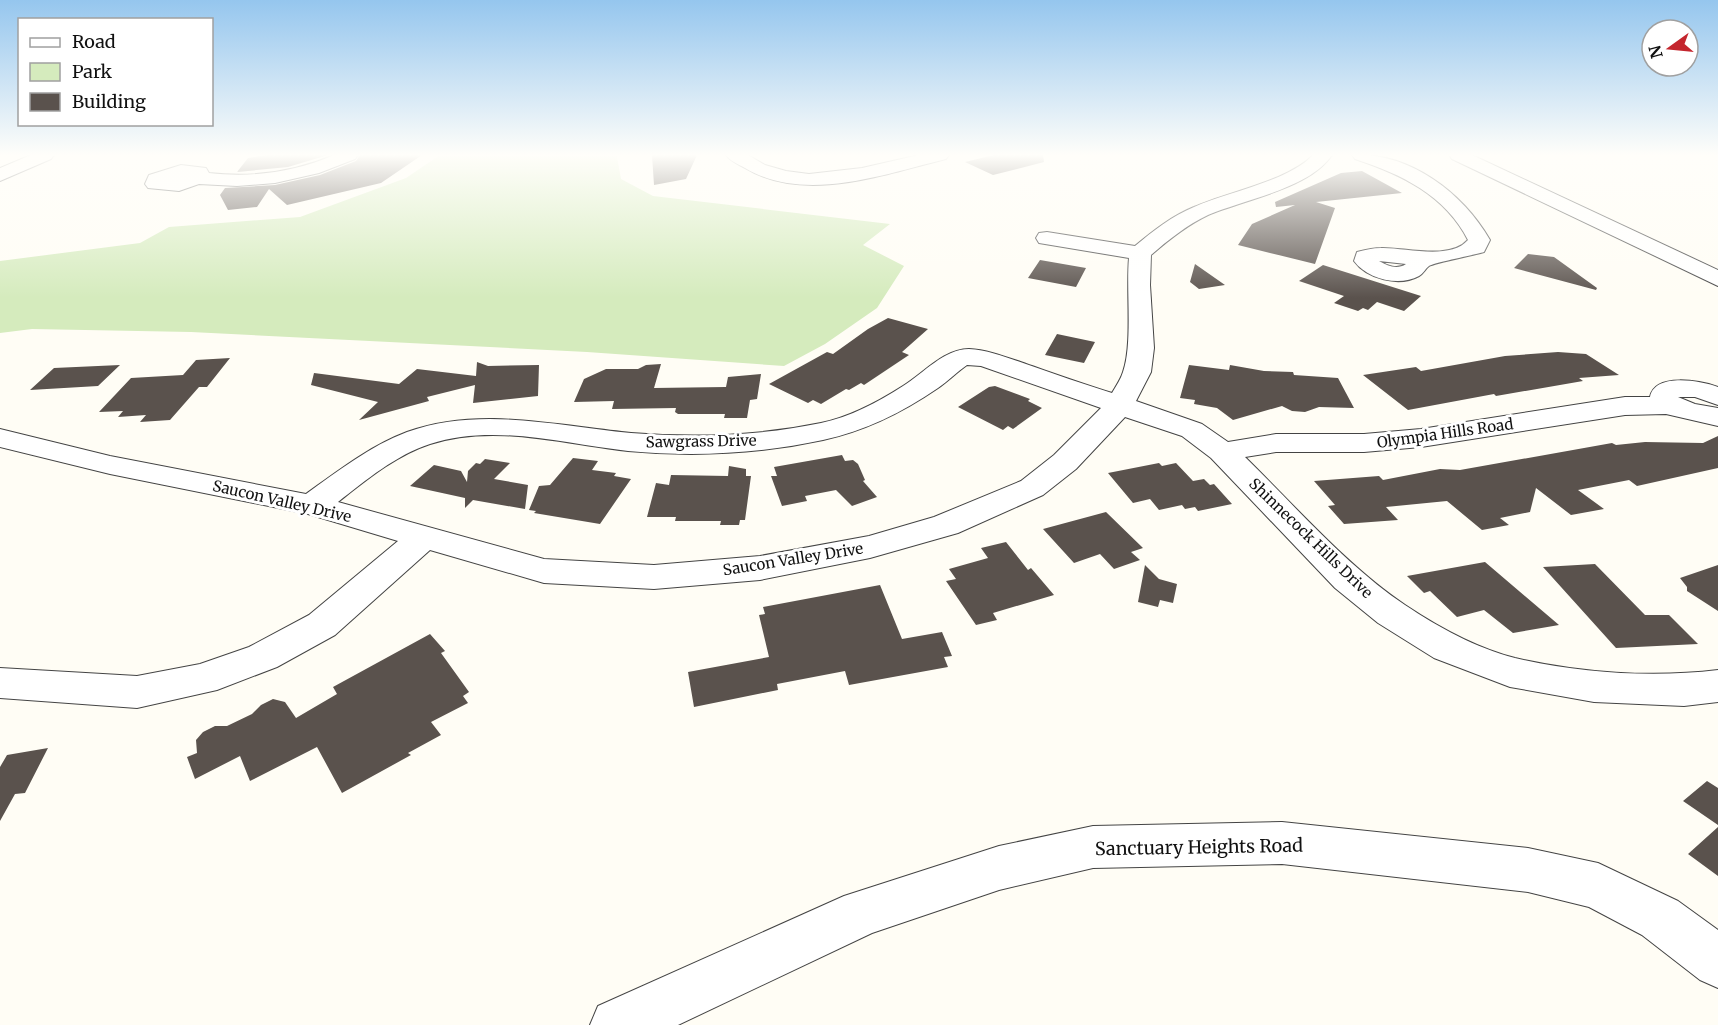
<svg xmlns="http://www.w3.org/2000/svg" width="1718" height="1025" viewBox="0 0 1718 1025" font-family="Merriweather,serif">
  <rect width="100%" height="100%" fill="#fffdf5"/>
  <path fill="#d5ebbd" d="M440 155H620L617 157 621 179 653 196 890 224 863 245 904 266 877 308 825 344 784 366 587 352 191 332 32 329 0 333V261L140 243 169 227 300 217 406 178Z"/>
  <path fill="#5a524d" d="M266 155H328L288 167 237 172 248 158Z
    M360 155H422L381 183 287 205 269 189 257 207 228 210 220 195 225 188 275 185 320 175 356 161Z
    M652 155H697L686 179 654 185Z
    M994 155H1043L1044 162 993 175 965 162Z
    M1362 171 1402 193 1316 202 1335 208 1315 264 1238 245 1252 224 1295 205 1276 207 1275 202 1341 173Z
    M1528 254 1554 257 1597 288 1596 290 1514 268Z
    M1040 260 1086 268 1076 287 1028 278Z
    M1195 264 1225 285 1199 289 1190 282Z
    M1323 265 1421 296 1404 311 1377 302 1368 310 1363 308 1358 311 1334 303 1344 296 1299 281Z
    M888 318 928 329 902 352 909 355 864 385 861 383 849 390 846 389 821 404 813 400 808 403 769 384 827 352 833 354 868 329Z
    M1057 334 1095 342 1084 363 1045 355Z
    M1558 352 1586 354 1619 375 1579 378 1583 381 1496 396 1494 394 1408 410 1363 375 1416 367 1421 371 1505 356Z
    M230 358 207 387H199L170 420 140 422 146 415 118 417 123 411 99 412 131 378 183 375 196 360Z
    M477 362 488 366 539 365 538 396 473 403 475 385 427 397 429 401 359 420 378 402 311 385 314 373 399 384 417 369 476 376Z
    M661 364 654 388 726 387 728 377 761 374 757 399 750 400 747 418H724L725 414H678L675 412 676 408 612 409 614 401 574 402 584 379 606 369H638L646 365Z
    M120 365 98 386 30 390 54 368Z
    M1189 365 1229 370 1230 365 1264 371 1293 372 1294 375 1338 378 1354 408 1319 407 1305 412 1292 411 1282 406 1233 420 1217 408 1194 404 1195 400 1180 398Z
    M995 386 1030 399 1028 401 1042 408 1013 429 1008 426 1003 430 958 407 989 387Z
    M1718 436V468L1637 486 1629 480 1578 490 1604 509 1571 515 1536 488 1530 512 1500 518 1509 525 1482 530 1447 501 1386 507 1398 520 1344 524 1328 506 1335 505 1314 481 1379 476 1383 480 1440 469 1460 470 1612 443 1616 445 1645 442 1703 443Z
    M842 455 845 461 853 460 858 464 865 480 863 481 877 497 852 506 836 490 805 496 807 501 782 506 771 476H777L774 467Z
    M573 458 598 461 592 470 616 473 614 476 631 479 600 524 534 513 536 511 529 510 539 486 550 485Z
    M485 459 510 463 494 479 528 485 525 509 473 500 465 508V498L410 486 434 465 461 471 467 482 468 471 476 463 480 464Z
    M1159 463 1162 466 1176 463 1193 481 1204 479 1210 485 1214 484 1232 504 1198 511 1195 507 1185 509 1182 505 1159 510 1150 499 1133 503 1108 473Z
    M729 466 746 469V476H751L745 520H740L739 525H720L721 521H675L676 517H647L656 483 669 485 671 475 728 476Z
    M1106 512 1143 548 1131 552 1140 560 1114 569 1100 554 1074 563 1043 529Z
    M1006 542 1028 570 1031 568 1054 595 993 613 997 620 976 625 946 581 956 579 949 569 988 558 981 548Z
    M1485 562 1559 625 1513 633 1484 610 1457 617 1430 591 1424 593 1407 576Z
    M1595 564 1645 615H1669L1698 644 1616 648 1543 567Z
    M1145 565 1159 579 1177 584 1173 603 1160 600 1158 607 1138 602Z
    M1718 565V611L1687 591V587L1680 578Z
    M880 585 902 639 942 632 952 656 944 657 948 667 849 685 845 671 777 684 778 690 694 707 688 672 769 657 759 615 765 614 763 607Z
    M430 634 445 651 441 653 469 692 463 696 468 703 431 722 441 735 408 753 411 755 342 793 317 747 250 781 240 756 195 779 187 757 197 753 196 740 203 732 215 726H227L252 714 261 705 273 699 285 702 296 718 337 694 333 687Z
    M48 748 25 793 15 794 0 821V767L7 755Z
    M1707 781 1718 788V825L1683 801Z
    M1718 827V876L1688 854Z"/>
  <g fill="none" stroke-linecap="round" stroke-linejoin="round">
    <defs>
      <path id="minor" d="M31 155H54L51 159 0 181V168Z
        M334 155H358L355 159 319 173 275 183 237 186 199 184 179 191 148 188 145 184 149 175 181 165 206 168 209 173C252 178 295 172 334 155Z
        M726 155H748L765 165 786 171 809 174 862 168 919 155H949L946 159C884 174 805 204 745 168 738 164 730 161 726 155Z
        M1313 155H1332C1309 189 1245 199 1208 215 1187 225 1168 240 1151 255L1150 285 1154 348 1151 372 1136 401 1202 424 1228 442 1276 434H1364L1421 429 1625 397H1650C1655 372 1701 381 1718 387V405L1695 397H1678L1695 404 1718 408V426L1666 414 1625 415 1421 447 1364 452H1276L1245 457C1294 505 1349 568 1405 605 1438 627 1476 648 1515 658 1580 673 1652 678 1718 670V702L1684 706 1594 702 1510 687 1434 658 1378 623 1335 588 1211 458 1182 436 1125 417 1076 469 1043 495 958 533 870 558 760 580 654 589 544 583 430 550 335 635 277 667 217 690 137 708 0 698V668L137 676 200 664 249 647 309 615 398 541 308 514 110 474 0 447V429L110 456 306 494C338 471 370 446 407 432 481 406 556 426 631 433 694 438 759 436 821 423 850 417 878 402 903 386 924 373 944 349 969 349 989 350 1008 358 1026 364 1055 374 1083 384 1112 393 1116 386 1121 379 1123 372 1133 344 1126 290 1129 258L1039 243 1036 238 1039 233 1047 232 1135 246C1153 231 1172 216 1194 207 1227 192 1289 181 1313 155ZM967 365 981 366 1101 408 1054 455 1021 481 934 517 869 536 760 556 654 565 544 559 338 502C366 480 396 455 430 444 494 423 564 444 628 451 693 457 759 454 823 440 865 431 903 412 938 388 948 381 957 372 967 365Z
        M1352 155C1409 152 1462 192 1490 240L1484 252C1474 255 1433 263 1429 266 1425 269 1423 274 1419 276 1399 287 1367 279 1354 261L1357 252C1365 250 1373 248 1381 248 1403 247 1450 261 1468 240 1445 195 1401 174 1355 159ZM1379 261 1406 264C1397 270 1388 266 1379 261Z
        M1449 155H1472L1718 270V286L1452 159Z
        M1282 822 1528 848 1598 863 1678 901 1718 930V988L1700 980 1642 935 1589 907 1528 892 1282 864 1093 868 999 890 872 933 678 1025H590L598 1006 844 896 999 846 1093 826Z"/>
    </defs>
    <use href="#minor" stroke="#444" stroke-width="2"/>
    <use href="#minor" fill="#fff" fill-rule="evenodd"/>
  </g>
  <linearGradient id="sky" x2="0" y2="1"><stop stop-color="#95c6ee"/><stop offset="0.52" stop-color="#fffefa"/><stop offset="1" stop-color="#fffefa" stop-opacity="0"/></linearGradient>
  <rect width="1718" height="298" fill="url(#sky)"/>
  <g text-anchor="middle" dominant-baseline="central" stroke-width="6" stroke-linejoin="round" paint-order="stroke">
    <g font-size="15" fill="#111" stroke="#fff">
      <text transform="translate(1445 433) rotate(-8)">Olympia Hills Road</text>
      <text transform="translate(701 441) rotate(-1)">Sawgrass Drive</text>
      <text transform="translate(282 501) rotate(13)">Saucon Valley Drive</text>
      <text transform="translate(1311 538) rotate(44)">Shinnecock Hills Drive</text>
      <text transform="translate(793 559) rotate(-9)">Saucon Valley Drive</text>
    </g>
    <g font-size="18" fill="#111" stroke="#fff">
      <text transform="translate(1199 847) rotate(-1)">Sanctuary Heights Road</text>
    </g>
  </g>
  <rect x="18" y="18" width="195" height="108" fill="#ffffff" stroke="#a0a0a0" stroke-width="1.5"/>
  <rect x="30" y="38" width="30" height="9" fill="#ffffff" stroke="#a0a0a0" stroke-width="1.5"/>
  <text x="72" y="48" font-size="18" fill="#111111">Road</text>
  <rect x="30" y="63" width="30" height="18" fill="#d5ebbd" stroke="#a0a0a0" stroke-width="1.5"/>
  <text x="72" y="78" font-size="18" fill="#111111">Park</text>
  <rect x="30" y="93" width="30" height="18" fill="#5a524d" stroke="#a0a0a0" stroke-width="1.5"/>
  <text x="72" y="108" font-size="18" fill="#111111">Building</text>
  <g transform="translate(1670 48) rotate(255)"><circle r="28" fill="#ffffff" stroke="#a0a0a0" stroke-width="1.5"/>
  <path d="M0-4.5L10 22L0 15L-10 22Z" fill="#c4262e"/>
  <text y="-9" font-size="16" font-weight="bold" text-anchor="middle" fill="#111111">N</text>
  </g>
</svg>
